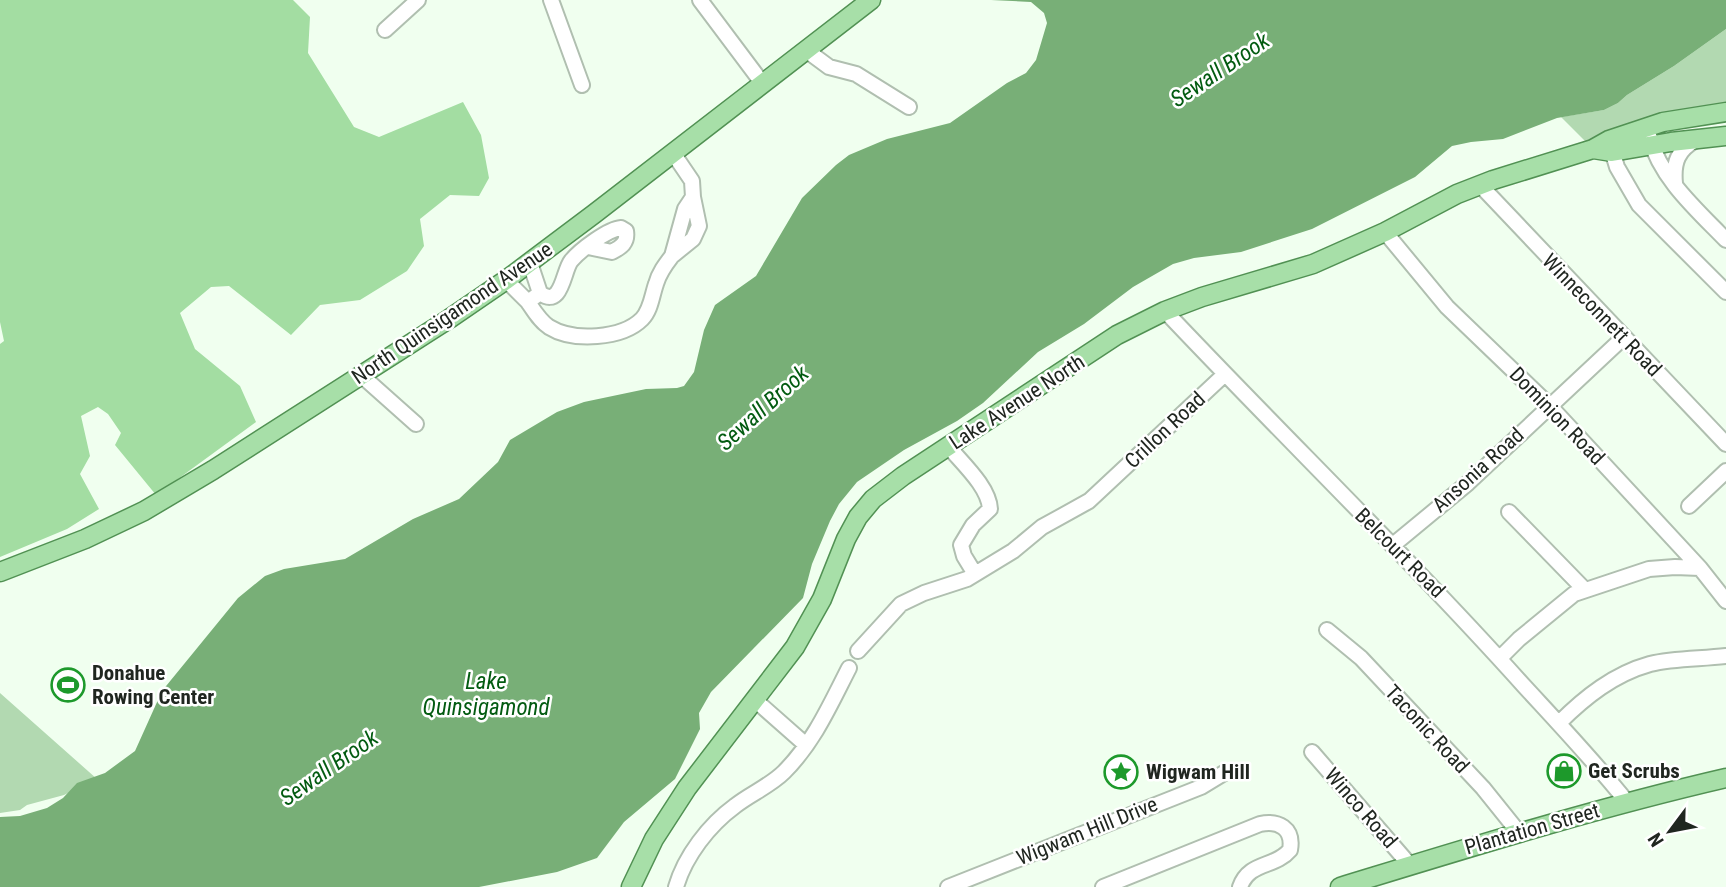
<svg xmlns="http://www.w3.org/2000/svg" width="1726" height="887" viewBox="0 0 1726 887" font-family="'Roboto Condensed',sans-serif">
  <rect width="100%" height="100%" fill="#f0ffef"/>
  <path fill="#b2d9b1" d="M1726 29V112L1593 149 1561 117 1604 110 1618 103 1627 95 1674 66Z
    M0 693 97 779 64 795 27 805 20 810 0 813Z"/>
  <path fill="#a3dda2" d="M0 0H293L310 17 308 53 354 127 379 137 463 102 481 135 489 178 479 196 450 195 420 219 424 246 407 271 360 300 320 305 291 335 229 286 211 287 180 313 195 349 240 386 256 422 156 495 115 445 121 433 108 414 98 407 81 416 90 456 80 474 99 509 67 529 0 557V344L4 341 0 322Z"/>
  <path fill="#78af77" d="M991 0H1726V29L1674 66 1627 95 1618 103 1604 110 1557 118 1503 139 1471 142 1452 146 1415 177 1312 229 1241 252 1194 258 1173 264 1133 287 1084 324 1038 352 983 403 957 421 904 450 857 482 839 504 830 521 812 564 803 598 711 692 699 713 700 729 675 779 624 822 597 858 557 872 479 887H0V817L20 816 47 808 63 798 77 783 105 773 135 751 162 691 238 598 265 576 284 569 345 559 413 519 459 499 498 462 510 440 557 412 584 402 646 389 677 388 684 386 694 372 704 330 715 305 756 276 802 198 836 165 849 155 887 139 950 123 1007 83 1026 73 1036 60 1047 23 1044 13 1031 2Z"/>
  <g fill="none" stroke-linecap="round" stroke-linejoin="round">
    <defs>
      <path id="minor" d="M551 0 582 85
        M700 0 763 84
        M385 30 418 0
        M806 50 829 67 856 74 909 107
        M1650 138C1660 178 1698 211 1726 240
        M1610 144 1617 167 1639 205 1726 292
        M673 153 692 181 693 197 699 226 693 239 672 256 685 209 693 197
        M1675 183C1673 162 1678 150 1696 140
        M1480 185 1726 444
        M1385 232 1447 307 1549 405 1700 568 1726 601
        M530 263 540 293C562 309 563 271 571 261 580 250 608 229 621 228L626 231C628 243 621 247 612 252L588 247
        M506 280 528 302
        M540 293 528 302C534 311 540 321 549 327 573 342 622 339 642 319 651 310 652 295 656 284 659 273 665 265 672 256
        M1165 311C1284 437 1409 558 1525 687 1560 725 1595 762 1627 802
        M361 375 416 424
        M948 446C962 463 989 487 990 509L973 525 961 545 964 556 975 574
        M1689 506 1726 471
        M1509 512 1585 590
        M1393 545 1468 483 1624 337
        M1327 630 1361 658 1483 788 1520 834
        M858 651 901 604 924 593 967 579 1013 551 1042 527 1089 501 1225 374
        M1500 658 1519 639 1574 594 1649 569 1675 567 1700 568
        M755 700 806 745
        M1559 723C1585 697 1614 674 1650 664 1674 658 1702 659 1726 656
        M1312 752 1409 864
        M676 887C685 856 709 825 735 806 750 794 770 786 784 772 814 742 830 705 849 668
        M948 887 1201 787 1224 773
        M1103 887 1260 824C1278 820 1294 828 1290 850 1275 868 1249 861 1240 887"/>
      <path id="major" d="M1593 149 1612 152 1671 142 1726 136
        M0 572 85 539 144 511 213 470 449 319 506 280 594 214 871 0
        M631 887 654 839 687 788 795 647 822 599 846 539 858 517 873 499 903 476 1117 335 1165 311 1202 297 1313 264 1385 232 1457 194 1493 180 1593 149 1609 140 1663 122 1726 112
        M1340 887C1468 848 1596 808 1726 778"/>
    </defs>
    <use href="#minor" stroke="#b0bfb0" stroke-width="18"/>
    <use href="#major" stroke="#519153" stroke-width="21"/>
    <use href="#minor" stroke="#fff" stroke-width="14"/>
    <use href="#major" stroke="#a7dfa8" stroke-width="18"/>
  </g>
  <defs>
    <symbol id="stadium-ring" viewBox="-11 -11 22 22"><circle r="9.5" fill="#fff" stroke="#1d992b" stroke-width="1.5"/><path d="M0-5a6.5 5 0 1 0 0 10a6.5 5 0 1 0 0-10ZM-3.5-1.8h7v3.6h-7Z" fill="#1d992b"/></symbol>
    <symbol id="shop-ring" viewBox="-11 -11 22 22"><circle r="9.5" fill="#fff" stroke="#1d992b" stroke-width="1.5"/><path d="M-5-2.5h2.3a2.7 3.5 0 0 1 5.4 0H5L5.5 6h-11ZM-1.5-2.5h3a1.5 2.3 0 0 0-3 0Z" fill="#1d992b"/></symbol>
    <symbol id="sight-ring" viewBox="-11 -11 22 22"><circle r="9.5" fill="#fff" stroke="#1d992b" stroke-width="1.5"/><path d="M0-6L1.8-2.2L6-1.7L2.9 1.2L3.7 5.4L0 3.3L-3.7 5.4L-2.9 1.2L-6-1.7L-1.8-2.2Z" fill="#1d992b"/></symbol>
  </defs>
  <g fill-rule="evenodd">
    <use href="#stadium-ring" x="49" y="666" width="38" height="38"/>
    <use href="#shop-ring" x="1545" y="752" width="38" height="38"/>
    <use href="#sight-ring" x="1102" y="753" width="38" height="38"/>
  </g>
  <g text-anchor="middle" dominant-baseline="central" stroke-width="5" stroke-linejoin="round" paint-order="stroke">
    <g font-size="21" fill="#202620" stroke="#fff">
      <text transform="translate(452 313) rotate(-34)">North Quinsigamond Avenue</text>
      <text transform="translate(1602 315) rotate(46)">Winneconnett Road</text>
      <text transform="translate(1017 402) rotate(-33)">Lake Avenue North</text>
      <text transform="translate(1557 416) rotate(46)">Dominion Road</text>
      <text transform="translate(1165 430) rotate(-43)">Crillon Road</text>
      <text transform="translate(1478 470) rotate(-42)">Ansonia Road</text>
      <text transform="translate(1400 553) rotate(45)">Belcourt Road</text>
      <text transform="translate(1427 729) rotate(47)">Taconic Road</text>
      <text transform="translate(1361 808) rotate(49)">Winco Road</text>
      <text transform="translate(1532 829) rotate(-16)">Plantation Street</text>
      <text transform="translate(1087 831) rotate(-22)">Wigwam Hill Drive</text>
    </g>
    <g font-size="21" font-weight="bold" fill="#202620" stroke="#fff" text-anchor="start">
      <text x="92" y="673">Donahue<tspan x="92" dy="24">Rowing Center</tspan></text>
      <text x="1588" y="771">Get Scrubs</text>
      <text x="1146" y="772">Wigwam Hill</text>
    </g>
    <g font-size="23" font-style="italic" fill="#035b11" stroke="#fff">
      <text transform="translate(1220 70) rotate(-34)">Sewall Brook</text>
      <text transform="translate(763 408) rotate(-42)">Sewall Brook</text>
      <text x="486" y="681">Lake<tspan x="486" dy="26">Quinsigamond</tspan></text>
      <text transform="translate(329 768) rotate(-35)">Sewall Brook</text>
    </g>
  </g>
  <g transform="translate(1670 831) rotate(238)" stroke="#ffffff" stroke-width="5" paint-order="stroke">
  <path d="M0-5L12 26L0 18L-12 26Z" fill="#202620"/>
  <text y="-10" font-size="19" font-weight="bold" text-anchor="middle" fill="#202620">N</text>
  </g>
</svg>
